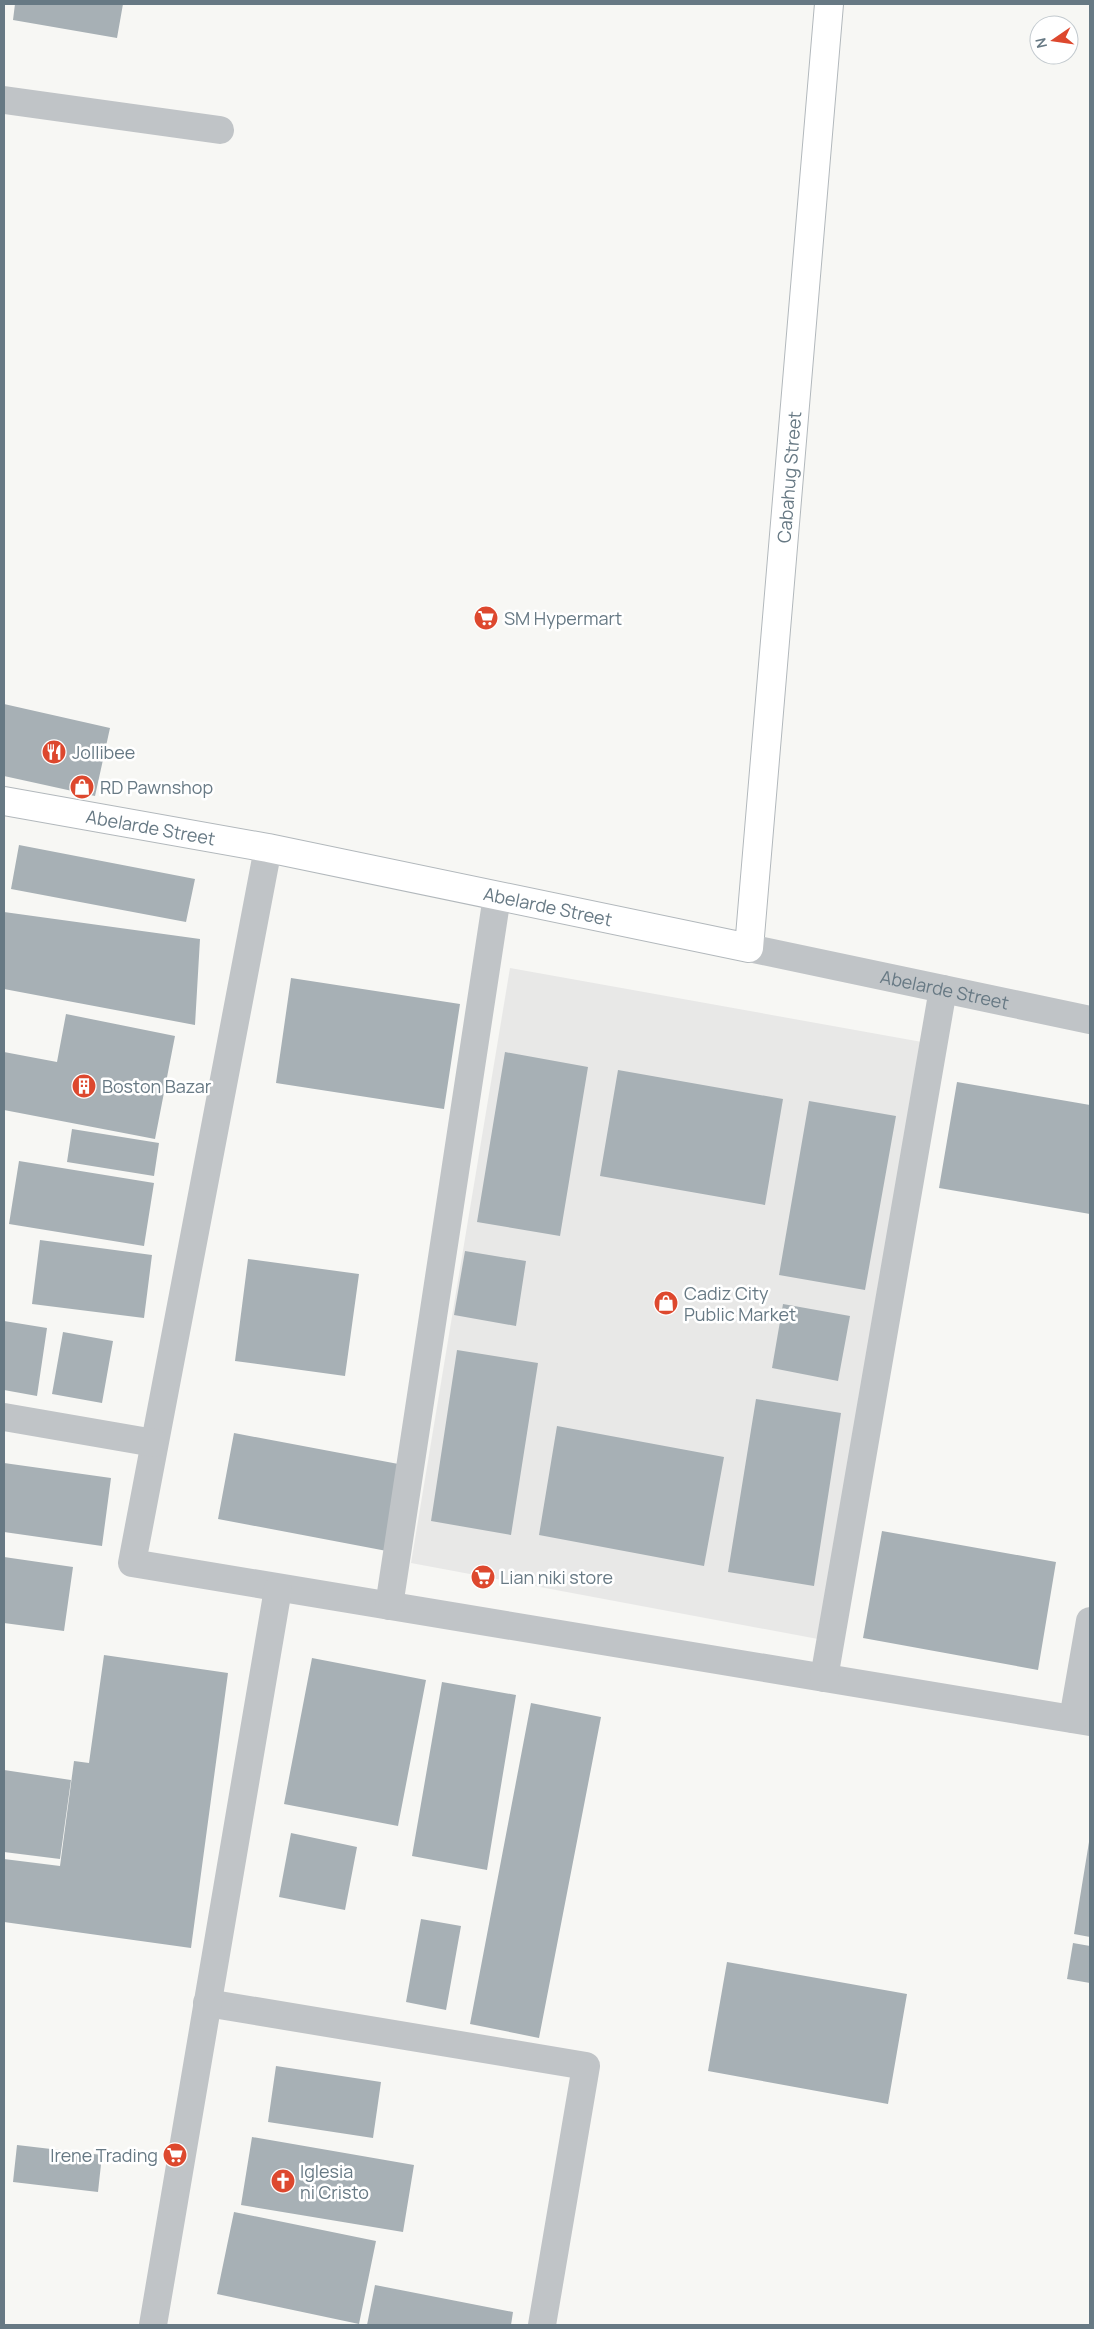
<svg xmlns="http://www.w3.org/2000/svg" width="1094" height="2329" viewBox="0 0 1094 2329" font-family="Manrope,sans-serif">
  <rect width="100%" height="100%" fill="#f7f7f4"/>
  <path fill="#e8e8e7" d="M510 968 922 1042 818 1639 411 1563Z"/>
  <path fill="#a7b0b5" d="M15 4H123L117 38 13 20Z
    M4 704 110 728 95 796 4 776Z
    M19 845 195 879 186 922 11 889Z
    M4 912 200 939 195 1025 4 989Z
    M291 978 460 1004 444 1109 276 1083Z
    M66 1014 175 1036 155 1139 4 1110V1052L57 1062Z
    M505 1052 588 1067 560 1236 477 1222Z
    M618 1070 783 1099 765 1205 600 1176Z
    M957 1082 1090 1105V1214L939 1188Z
    M809 1101 896 1116 865 1290 779 1275Z
    M72 1129 159 1143 154 1176 67 1162Z
    M19 1161 154 1183 144 1246 9 1224Z
    M40 1240 152 1255 144 1318 32 1304Z
    M465 1251 526 1261 516 1326 454 1315Z
    M248 1259 359 1274 345 1376 235 1361Z
    M783 1304 850 1316 838 1381 772 1368Z
    M4 1321 47 1328 37 1396 4 1390Z
    M63 1332 113 1341 102 1403 52 1394Z
    M457 1350 538 1363 511 1535 431 1521Z
    M756 1399 841 1413 814 1586 728 1572Z
    M557 1426 724 1457 704 1566 539 1535Z
    M234 1433 409 1466 392 1552 218 1519Z
    M4 1463 111 1478 102 1546 4 1532Z
    M882 1531 1056 1562 1038 1670 863 1638Z
    M4 1557 73 1567 64 1631 4 1623Z
    M104 1655 228 1673 191 1948 4 1922V1859L60 1866 74 1761 89 1763Z
    M312 1658 426 1680 398 1826 284 1804Z
    M442 1682 516 1695 487 1870 412 1856Z
    M531 1703 601 1717 539 2038 470 2024Z
    M4 1770 71 1780 60 1859 4 1852Z
    M291 1833 357 1847 345 1910 279 1897Z
    M1089 1842H1090V1937L1074 1934Z
    M421 1919 461 1926 446 2010 406 2002Z
    M1073 1943 1090 1946V1983L1067 1979Z
    M727 1962 907 1994 888 2104 708 2071Z
    M276 2066 381 2082 373 2138 268 2122Z
    M252 2137 414 2165 403 2232 241 2205Z
    M17 2145 102 2155 98 2192 13 2182Z
    M234 2212 376 2241 359 2324 217 2294Z
    M375 2285 513 2312 511 2325H367Z"/>
  <g fill="none" stroke-linecap="round" stroke-linejoin="round">
    <defs>
      <g id="secondary">
        <path id="s2" d="M4 801 268 848 749 948 829 4"/>
      </g>
    </defs>
    <use href="#secondary" stroke="#b2b8bc" stroke-width="30"/>
    <g stroke="#c0c4c7" stroke-width="28">
      <path d="M4 100 220 130"/>
      <path d="M268 848 132 1563 1090 1722"/>
      <path id="s1" d="M749 948 1090 1020"/>
      <path d="M4 1417 154 1443"/>
      <path d="M389 1606 497 896"/>
      <path d="M824 1678 943 989"/>
      <path d="M1073 1719 1090 1621"/>
      <path d="M207 2003 586 2066 542 2325"/>
      <path d="M153 2325 278 1589"/>
    </g>
    <use href="#secondary" stroke="#fff" stroke-width="28"/>
  </g>
  <defs>
    <symbol id="supermarket-disc" viewBox="-11 -11 22 22"><circle r="9.5" fill="#dd482e" stroke="#fff"/><path d="M-6-5.5h2.5l.6 2H6L4.5 2H-2.5L-4.4-4H-6ZM-1.5 3.2a1.3 1.3 0 1 0 .1 0ZM3 3.2a1.3 1.3 0 1 0 .1 0Z" fill="#fff"/></symbol>
    <symbol id="restaurant-disc" viewBox="-11 -11 22 22"><circle r="9.5" fill="#dd482e" stroke="#fff"/><path d="M-5-6h1v4h1v-4h1v4h1v-4h1v5L-1.5 .5V6h-2V.5L-5-1ZM5-6V6H3V1.5H1.5Q1.5-4 5-6Z" fill="#fff"/></symbol>
    <symbol id="shop-disc" viewBox="-11 -11 22 22"><circle r="9.5" fill="#dd482e" stroke="#fff"/><path d="M-5-2.5h2.3a2.7 3.5 0 0 1 5.4 0H5L5.5 6h-11ZM-1.5-2.5h3a1.5 2.3 0 0 0-3 0Z" fill="#fff"/></symbol>
    <symbol id="building-disc" viewBox="-11 -11 22 22"><circle r="9.5" fill="#dd482e" stroke="#fff"/><path d="M-4-6H4V6H1V3H-1V6H-4ZM-2.5-4.3h1.7v1.8h-1.7ZM.8-4.3h1.7v1.8H.8ZM-2.5-1h1.7V.8h-1.7ZM.8-1h1.7V.8H.8Z" fill="#fff"/></symbol>
    <symbol id="church-disc" viewBox="-11 -11 22 22"><circle r="9.5" fill="#dd482e" stroke="#fff"/><path d="M-1.2-6h2.4v3.5h3.3v2.4h-3.3V6h-2.4V-.1h-3.3v-2.4h3.3Z" fill="#fff"/></symbol>
  </defs>
  <g fill-rule="evenodd">
    <use href="#supermarket-disc" x="472" y="604" width="28" height="28"/>
    <use href="#restaurant-disc" x="40" y="738" width="28" height="28"/>
    <use href="#shop-disc" x="68" y="773" width="28" height="28"/>
    <use href="#building-disc" x="70" y="1072" width="28" height="28"/>
    <use href="#shop-disc" x="652" y="1289" width="28" height="28"/>
    <use href="#supermarket-disc" x="469" y="1563" width="28" height="28"/>
    <use href="#supermarket-disc" x="161" y="2141" width="28" height="28"/>
    <use href="#church-disc" x="269" y="2167" width="28" height="28"/>
  </g>
  <g text-anchor="middle" dominant-baseline="central" stroke-width="5" stroke-linejoin="round" paint-order="stroke">
    <g font-size="18" fill="#677984" stroke="#fff">
      <text stroke="none"><textPath href="#s2" startOffset="1232">Cabahug Street</textPath></text>
      <text stroke="none"><textPath href="#s2" startOffset="149">Abelarde Street</textPath></text>
      <text stroke="none"><textPath href="#s2" startOffset="554">Abelarde Street</textPath></text>
      <text stroke="none"><textPath href="#s1" startOffset="200">Abelarde Street</textPath></text>
    </g>
    <g font-size="18" fill="#677984" stroke="#fff" text-anchor="start">
      <text x="504" y="618">SM Hypermart</text>
      <text x="72" y="752">Jollibee</text>
      <text x="100" y="787">RD Pawnshop</text>
      <text x="102" y="1086">Boston Bazar</text>
      <text x="684" y="1293">Cadiz City<tspan x="684" dy="21">Public Market</tspan></text>
      <text x="500" y="1577">Lian niki store</text>
      <text x="158" y="2155" text-anchor="end">Irene Trading</text>
      <text x="300" y="2171">Iglesia<tspan x="300" dy="21">ni Cristo</tspan></text>
    </g>
  </g>
  <rect width="1094" height="2329" fill="none" stroke="#677984" stroke-width="10"/>
  <g transform="translate(1054 40) rotate(257)"><circle r="24" fill="#ffffff" stroke="#c2c9ce"/>
  <path d="M0-4L9 19L0 12L-9 19Z" fill="#dd482e"/>
  <text y="-8" font-size="14" font-weight="bold" text-anchor="middle" fill="#677984">N</text>
  </g>
</svg>
